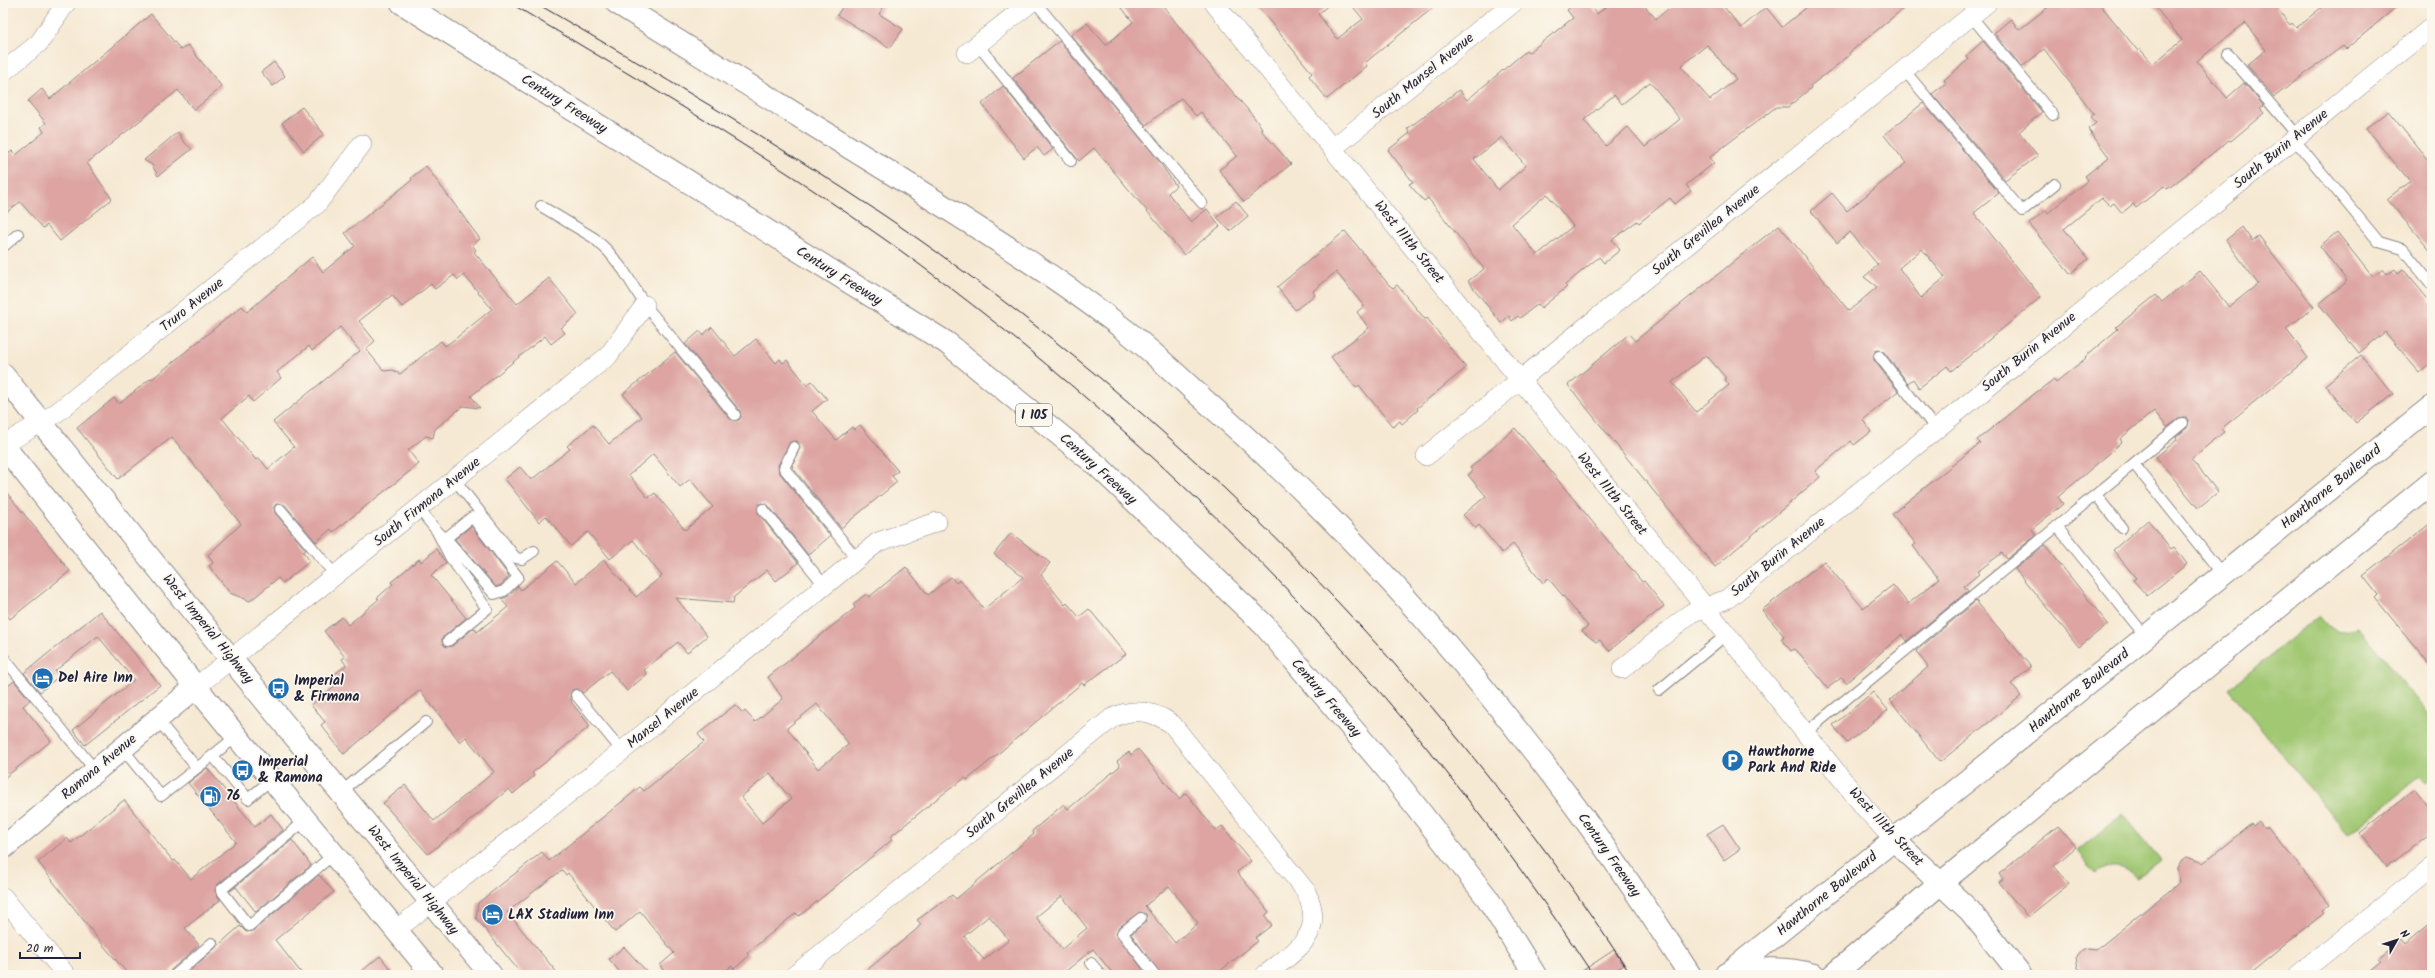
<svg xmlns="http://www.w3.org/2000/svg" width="2435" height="978" viewBox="0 0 2435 978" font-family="Kalam,sans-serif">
  <rect width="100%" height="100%" fill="#fbf7ec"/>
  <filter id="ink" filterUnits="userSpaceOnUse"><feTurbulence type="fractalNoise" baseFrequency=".025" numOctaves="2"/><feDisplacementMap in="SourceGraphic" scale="8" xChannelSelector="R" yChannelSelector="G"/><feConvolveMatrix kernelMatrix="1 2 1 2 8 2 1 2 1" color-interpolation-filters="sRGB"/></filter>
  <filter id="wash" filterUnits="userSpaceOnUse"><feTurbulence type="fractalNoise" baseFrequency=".012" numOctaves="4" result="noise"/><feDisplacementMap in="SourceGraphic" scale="16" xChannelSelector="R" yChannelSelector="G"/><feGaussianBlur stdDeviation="0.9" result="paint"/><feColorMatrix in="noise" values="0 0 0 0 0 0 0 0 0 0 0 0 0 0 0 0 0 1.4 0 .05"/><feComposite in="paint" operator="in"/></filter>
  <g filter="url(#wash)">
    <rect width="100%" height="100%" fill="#f6e9d3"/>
    <path fill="#a1c873" stroke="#627557" d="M2319 615C2332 630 2338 638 2357 626L2432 719V779L2427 783 2421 776 2348 835 2229 689Z
      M2122 814 2160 860 2137 878C2126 865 2110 863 2096 874L2077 851Z"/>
    <g id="blocks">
      <path fill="#dda4a2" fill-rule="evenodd" d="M845 3H886L879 14 903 29 890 48 837 15Z
        M1118 3H1161L1196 49 1253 116 1262 128 1260 129 1291 164 1244 202 1219 170 1237 156 1201 112 1196 116 1181 98 1146 125 1071 35 1087 23 1106 45 1133 22Z
        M1255 3H1331L1318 14 1337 39 1363 19 1350 3H1439L1377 53 1365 63 1367 66 1327 99 1309 76 1312 73Z
        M1575 3H1589L1597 14 1611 3H1642L1656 19 1675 3H1721L1741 28 1766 7 1782 27 1812 3H1910L1849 53 1850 55 1810 86 1811 88 1788 107H1776L1710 157 1714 163 1686 185 1691 191 1675 204 1670 198 1639 223 1637 221 1612 240 1620 250 1604 263 1599 257 1565 285 1567 287 1541 308 1538 304 1520 318 1518 316 1512 321 1509 316 1501 323 1468 281 1484 269 1428 198 1424 201 1409 184 1413 182 1388 150 1410 133 1407 129 1459 90 1467 100 1526 51 1528 53 1573 18 1567 10ZM1707 45 1736 79 1710 100 1681 66ZM1650 82 1680 119 1645 147 1628 127 1606 146 1584 120 1614 95 1622 104ZM1502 137 1526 166 1498 190 1474 159ZM1547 194 1573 226 1537 255 1512 224Z
        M2053 3H2099L2138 51 2140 49 2153 64 2182 40 2152 3H2273L2290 25 2292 23 2296 28 2327 3H2401L2346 49 2343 46 2274 97 2247 65 2266 50 2245 23 2197 61 2227 98 2244 83 2264 106 2260 109 2264 113 2231 141 2229 140 2174 184 2167 189 2164 186 2136 208 2133 204 2122 213 2114 203 2110 206 2102 198 2064 229 2088 259 2070 274 2029 224 2046 210 2048 213 2088 180 2085 176 2109 157 2088 129 2096 123 2091 117 2094 114 2044 49 2022 67 1994 33 2011 19 2019 30Z
        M151 14 181 50 188 45 222 87 194 110 178 90 87 163 112 199 60 241 47 225 43 228 20 202 3 215V158L12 151 16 155 44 132 41 127 46 123 28 101 42 89 50 99Z
        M1059 41 1156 157 1176 186 1168 193 1191 222 1207 209 1220 226 1184 255 1094 148 1079 161 1013 78Z
        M1983 41 2042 112 2019 132 2038 156 2005 180 1932 94 1946 83 1944 80 1969 59 1966 56Z
        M274 62 285 76 273 86 261 72Z
        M1003 86 1053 149 1044 156 1037 147 1024 158 982 104Z
        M1923 103 1999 193 1974 213 2041 297 1951 371 1947 366 1919 388 1913 379 1908 383 1884 352 1878 350 1875 351 1874 360 1898 391 1863 420 1871 432 1854 445 1851 441 1815 471 1820 477 1715 567 1568 385 1629 334 1635 341 1779 225 1849 311 1877 287 1864 277 1878 265 1850 232 1837 243 1811 211 1832 193 1847 211 1906 163 1884 135ZM1922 249 1945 277 1921 298 1899 268ZM1706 355 1726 378 1724 379 1729 385 1696 412 1672 382Z
        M302 107 324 134 304 151 282 123Z
        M2388 111 2432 165V253L2387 199 2410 181 2366 129Z
        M178 132 183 141 192 149 158 176 152 165 144 160Z
        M426 166 480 239 472 245 476 250 474 252 517 304 549 278 578 314 561 328 565 333 551 344 545 336 471 396 480 408 463 406 435 429 433 438 426 436 408 450 419 464 333 532 331 529 316 542 285 505 276 504 274 507 275 513 306 550 303 552 310 561 283 583 278 578 250 601 230 593 209 566 213 563 208 555 241 524 172 437 118 479 77 428 114 398 119 404 151 378 152 379 242 306 247 312 312 257 323 272 355 246 345 233 412 180 411 178ZM454 275 458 280 464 275 492 309 455 339 445 346 441 341 400 374 393 370 384 371 366 349 375 341 359 321 392 295 402 307 431 284 435 289ZM340 327 360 351 273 422 294 447 268 469 259 458 256 460 222 418 249 396 253 402 281 378 277 372 309 346 312 351Z
        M1236 201 1248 216 1230 231 1217 217Z
        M2242 227 2252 241 2259 236 2314 307 2286 329 2308 358 2221 429 2224 432 2191 459 2218 492 2198 508 2156 457 2177 440 2176 437 2187 428 2189 422 2186 417H2182L2167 427 2154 411 2120 439 2122 442 2112 451 2058 497 2063 504 2032 529 2036 535 2007 559 2002 553 1977 572 1979 574 1964 586 1968 591 1907 641 1902 634 1846 683 1842 677 1828 688 1800 654 1794 649 1791 651 1781 639 1784 636 1762 610 1824 561 1863 608 1893 585 1908 604 1939 579 1913 546 1916 544 1892 514 1980 443 1977 440 2025 401 2054 379 2056 382 2086 358 2085 357 2118 329 2116 327 2156 295 2162 302 2200 271 2229 307 2258 284 2226 240Z
        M1345 231 1389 285 1393 288 1397 285 1425 319 1427 318 1466 368 1417 408 1418 410 1402 424 1400 421 1393 427 1359 385 1356 388 1331 357 1369 328 1357 312 1364 306 1336 272 1313 291 1315 295 1295 310 1277 287Z
        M2337 232 2371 275 2374 276 2383 269 2387 275 2395 269 2398 273 2403 269 2432 304V362L2419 372 2385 332 2359 353 2319 304 2347 281 2320 246Z
        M712 327 735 356 756 339 776 363 780 359 783 363 787 360 807 385 812 381 827 399 812 411 836 440 852 427 854 430 860 425 898 471 892 476 897 482 841 528 792 467 800 447 797 441 790 442 778 465 779 472 830 536 808 555 768 505 762 503 759 504 758 513 798 563 776 581 767 570 734 597 733 603 676 598 707 636 687 653 678 642 644 670 647 674 627 691 610 671 583 693 578 689 572 690 570 696 572 703 590 726 532 773 534 776 513 794 509 789 428 854 383 803 405 785 434 821 494 772 466 737 460 742 420 690 344 754 321 725 325 722 311 705 337 684 331 677 346 665 342 659 345 657 324 631 342 617 348 625 379 599 377 598 393 584 391 582 419 559 421 562 436 549 446 563 431 575 466 618 442 638V642L446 647 452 646 474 628 477 632 508 607 501 599 509 596 518 586 521 590 557 561 576 583 604 560 636 597 662 576 633 540 610 559 588 532 571 546 546 516 539 522 505 479 520 467 531 480 570 449 567 446 593 425 609 444 642 417 623 394 675 352 730 419 739 420 741 417 740 411 685 344 700 331 703 335ZM653 454 680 487 690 479 713 507 685 530 655 493 648 498 629 475Z
        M2361 355 2393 394 2356 423 2325 385Z
        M1515 428 1642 582 1644 581 1664 606 1609 651 1600 640 1596 642 1582 631 1588 626 1548 578 1543 583 1513 544 1502 553 1479 525 1476 528 1463 515 1486 496 1468 475 1473 471 1470 468Z
        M3 488 70 571 10 619 3 610Z
        M2148 520 2171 549 2174 547 2187 564 2147 596 2133 580 2136 578 2113 550Z
        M2432 522V667L2375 598 2378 595 2363 576Z
        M471 526 509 576 501 585 496 587 455 539Z
        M1011 533 1050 563 1041 575 1065 605 1067 603 1079 617 1089 609 1126 654 1084 685 1082 683 967 780 965 778 939 797 890 837 892 840 814 904 799 916 796 913 747 953 749 956 734 969 732 966 720 975H666L660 965 674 953 640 911 615 932 568 873 566 875 562 870 507 912 559 975H522L476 918 478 903 542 852 549 861 640 787 644 791 704 742 698 734 735 705 743 713 745 711 755 722 783 699 768 677 855 608 853 604 866 594 869 597 906 567 928 595 951 577 956 583 960 580 984 609 1023 577 994 554ZM817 704 849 744 818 769 787 728ZM770 773 791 799 762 823 741 797Z
        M2045 545 2108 624 2079 647 2015 569Z
        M1976 601 2031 667 2011 684 2021 696 1940 762 1890 700 1928 667 1916 651Z
        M100 611 160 685 85 745 73 730 134 680 98 636 55 671 59 676 40 692 24 673Z
        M14 681 30 700 23 706 51 741 3 779V690Z
        M1873 692 1888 710 1847 743 1833 725Z
        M1138 749 1179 799 1186 793 1213 827 1217 830 1222 826 1251 861 1237 872 1269 912 1265 916 1272 925 1255 938 1258 941 1215 975H1161L1131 934 1147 921 1146 914 1140 912 1118 928 1116 934 1147 975H1114L1093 949 1061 975H861L917 929 921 924 917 920 952 895 956 899 1034 834 1032 831 1064 804 1068 809 1120 766 1117 761 1129 752 1131 755ZM1169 886 1198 923 1175 943 1145 906ZM1062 896 1087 928 1062 949 1036 917ZM989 916 1009 940 984 960 964 936Z
        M207 768 255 827 271 814 283 830 217 885 215 891 220 900 185 928 199 945 171 970 169 975H129L103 945 38 862 67 838 71 843 124 800 173 861 175 860 191 879 236 842 188 783Z
        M2415 789 2432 811V832L2387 867 2360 833Z
        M2259 821 2264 828 2267 826 2330 904 2322 910 2324 913 2248 975H2087L2078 968 2076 957 2081 951 2087 949 2096 950 2180 882 2177 868 2181 861 2187 857 2203 863 2251 824 2253 826Z
        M1723 824 1740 849 1724 860 1707 834Z
        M2058 826 2076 847 2054 866 2069 884 2028 917 1999 882 2003 879 1999 874Z
        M292 840 311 865 256 912 236 887 230 891Z
        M319 875 334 892 275 940 303 975H185L240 926 246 932 253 931Z
        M2432 921V975H2364L2381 961 2378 958 2401 939 2405 944Z
        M624 947 650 975H622L609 959Z
        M1614 950 1624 965 1608 975H1576Z
        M380 956 395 975H357Z"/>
    </g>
  </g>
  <g filter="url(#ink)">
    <use href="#blocks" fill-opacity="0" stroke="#8c8687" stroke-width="1"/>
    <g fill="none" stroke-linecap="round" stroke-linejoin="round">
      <defs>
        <path id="lane" d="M1036 3 1202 203
          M1971 16 2053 115
          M978 45 1071 161
          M2228 54 2298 136
          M1904 70 2022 211 2055 184
          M2294 139 2379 242 2403 249 2432 285
          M541 206 594 238 608 251 624 271 645 305 735 415
          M3 247 18 234
          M1879 356 1935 428
          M794 447 784 468 857 559
          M2134 464 2223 575
          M455 480 516 558 522 559 534 551
          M2096 495 2122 528
          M280 509 336 576
          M419 509 436 530 450 557 487 609 448 641
          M763 509 824 585
          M2057 526 2146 637
          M436 530 451 544 494 594 504 591 518 577 472 517 445 539
          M3 657 95 770
          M1659 690 1726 635
          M576 695 622 751
          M1805 733 2183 423
          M122 748 161 796 197 768 157 719
          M213 756 248 799 272 779
          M197 768 237 736
          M341 792 426 722
          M306 820 221 890 249 926 334 854
          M1141 918 1122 933 1155 975
          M1091 963 1101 975
          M175 975 212 943"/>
        <path id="street" d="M1214 3 1705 607 1865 808 1894 840
          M967 53 1030 3
          M3 72 39 43 66 3
          M1333 148 1513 3
          M3 445 55 414 317 204 362 144
          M1426 456 1987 3
          M1622 669 1691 613 1727 599 2432 27
          M196 687 608 356 645 305
          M3 897 66 975
          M396 930 622 751 878 542 937 522
          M795 975 1112 718C1133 708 1152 710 1172 724L1305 890C1328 934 1296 950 1265 975
          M2298 975 2432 867"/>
        <path id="secondary" d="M1894 840 1970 911 2021 975
          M3 848 196 687"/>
        <path id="primary" d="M3 375 231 659 491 975
          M3 445 196 687 433 975
          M1726 975 2432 406
          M1833 975 1941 883 2432 482"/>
        <path id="highway" d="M402 3 947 343 1099 467 1264 625 1390 773 1488 899 1535 975
          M617 3C707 59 796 115 886 170 967 221 1049 271 1125 330 1152 351 1177 375 1202 398 1393 564 1555 761 1690 975
          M1726 974C1758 969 1783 966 1814 975"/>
      </defs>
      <use href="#lane" stroke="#8c8687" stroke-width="12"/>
      <use href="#street" stroke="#8c8687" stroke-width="20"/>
      <use href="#secondary" stroke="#8c8687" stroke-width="24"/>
      <use href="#primary" stroke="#8c8687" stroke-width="24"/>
      <use href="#highway" stroke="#8c8687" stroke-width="24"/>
      <use href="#lane" stroke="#fff" stroke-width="10"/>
      <use href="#street" stroke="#fff" stroke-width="19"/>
      <use href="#secondary" stroke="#fff" stroke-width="22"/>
      <use href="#primary" stroke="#fff" stroke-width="22"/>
      <use href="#highway" stroke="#fff" stroke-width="22"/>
      <path stroke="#22223b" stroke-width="1" d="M510 3C641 81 773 159 897 248 1169 446 1409 693 1593 975
        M536 3C654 72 772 140 885 216 1180 416 1437 676 1631 975"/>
    </g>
  </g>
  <defs>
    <symbol id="hotel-disc" viewBox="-11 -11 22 22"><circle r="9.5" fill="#1f6fb2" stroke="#fbf7ec"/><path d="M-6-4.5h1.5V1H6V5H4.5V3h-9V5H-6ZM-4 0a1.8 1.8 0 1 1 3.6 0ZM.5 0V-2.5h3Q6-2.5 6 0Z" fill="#fff"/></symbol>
    <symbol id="bus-disc" viewBox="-11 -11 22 22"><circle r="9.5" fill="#1f6fb2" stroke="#fbf7ec"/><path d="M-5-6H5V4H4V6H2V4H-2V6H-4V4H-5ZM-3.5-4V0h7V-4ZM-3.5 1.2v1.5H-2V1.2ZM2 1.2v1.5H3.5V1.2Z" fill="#fff"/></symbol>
    <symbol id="parking-disc" viewBox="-11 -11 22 22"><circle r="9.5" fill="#1f6fb2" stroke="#fbf7ec"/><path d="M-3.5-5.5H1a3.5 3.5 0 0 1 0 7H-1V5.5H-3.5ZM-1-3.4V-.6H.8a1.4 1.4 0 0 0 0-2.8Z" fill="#fff"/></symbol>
    <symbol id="fuel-disc" viewBox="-11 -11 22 22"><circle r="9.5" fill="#1f6fb2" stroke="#fbf7ec"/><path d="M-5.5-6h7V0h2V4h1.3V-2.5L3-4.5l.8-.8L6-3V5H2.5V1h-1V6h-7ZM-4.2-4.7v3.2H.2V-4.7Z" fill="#fff"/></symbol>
  </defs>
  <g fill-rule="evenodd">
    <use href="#hotel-disc" x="30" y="666" width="25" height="25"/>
    <use href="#bus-disc" x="266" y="676" width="25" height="25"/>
    <use href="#parking-disc" x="1720" y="748" width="25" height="25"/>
    <use href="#bus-disc" x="230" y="758" width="25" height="25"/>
    <use href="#fuel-disc" x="198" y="784" width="25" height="25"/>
    <use href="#hotel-disc" x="480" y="902" width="25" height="25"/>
  </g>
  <g text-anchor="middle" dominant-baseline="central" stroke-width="3.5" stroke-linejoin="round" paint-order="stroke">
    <rect fill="#fbf7ec" stroke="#636270" stroke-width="1" x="1016" y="404" width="36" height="22" rx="3"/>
    <g font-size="13" font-weight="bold" fill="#22223b">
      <text x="1034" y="415">I 105</text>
    </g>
    <g font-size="14" fill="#22223b" stroke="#fbf7ec">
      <text transform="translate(1423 76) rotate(-39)">South Mansel Avenue</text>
      <text transform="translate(564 104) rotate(32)">Century Freeway</text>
      <text transform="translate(2281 149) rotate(-39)">South Burin Avenue</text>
      <text transform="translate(1706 230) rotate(-39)">South Grevillea Avenue</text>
      <text transform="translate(1409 242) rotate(51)">West 111th Street</text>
      <text transform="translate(839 276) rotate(32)">Century Freeway</text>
      <text transform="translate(192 305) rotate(-39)">Truro Avenue</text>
      <text transform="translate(2029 352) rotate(-39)">South Burin Avenue</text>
      <text transform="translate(1098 469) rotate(42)">Century Freeway</text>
      <text transform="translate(2331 487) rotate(-39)">Hawthorne Boulevard</text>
      <text transform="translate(1612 494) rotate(51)">West 111th Street</text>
      <text transform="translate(427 502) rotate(-39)">South Firmona Avenue</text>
      <text transform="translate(1778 557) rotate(-39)">South Burin Avenue</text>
      <text transform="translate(208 629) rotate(51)">West Imperial Highway</text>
      <text transform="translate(2079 691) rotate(-39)">Hawthorne Boulevard</text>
      <text transform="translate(1326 698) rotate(49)">Century Freeway</text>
      <text transform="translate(663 718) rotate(-39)">Mansel Avenue</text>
      <text transform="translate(99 767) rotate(-40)">Ramona Avenue</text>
      <text transform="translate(1020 793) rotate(-39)">South Grevillea Avenue</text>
      <text transform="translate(1886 827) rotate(47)">West 111th Street</text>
      <text transform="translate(1609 855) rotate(55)">Century Freeway</text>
      <text transform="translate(413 880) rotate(51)">West Imperial Highway</text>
      <text transform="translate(1827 894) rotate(-39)">Hawthorne Boulevard</text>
    </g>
    <g font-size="14" font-weight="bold" fill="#22223b" stroke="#fbf7ec" text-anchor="start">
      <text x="58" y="678">Del Aire Inn</text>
      <text x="294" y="681">Imperial<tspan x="294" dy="16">&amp; Firmona</tspan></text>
      <text x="1748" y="752">Hawthorne<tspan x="1748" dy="16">Park And Ride</tspan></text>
      <text x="258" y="762">Imperial<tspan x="258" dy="16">&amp; Ramona</tspan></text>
      <text x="226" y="796">76</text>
      <text x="508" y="915">LAX Stadium Inn</text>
    </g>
  </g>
  <rect width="2435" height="978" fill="none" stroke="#fbf7ec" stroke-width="16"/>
  <g transform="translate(2397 940) rotate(51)" stroke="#fbf7ec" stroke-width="3" paint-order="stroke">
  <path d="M0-3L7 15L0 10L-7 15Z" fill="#22223b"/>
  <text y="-6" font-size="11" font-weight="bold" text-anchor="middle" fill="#22223b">N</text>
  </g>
  <path d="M20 952v6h60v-6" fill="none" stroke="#22223b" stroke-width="2"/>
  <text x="26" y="952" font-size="12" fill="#22223b" stroke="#fbf7ec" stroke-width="3" paint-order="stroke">20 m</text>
</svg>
